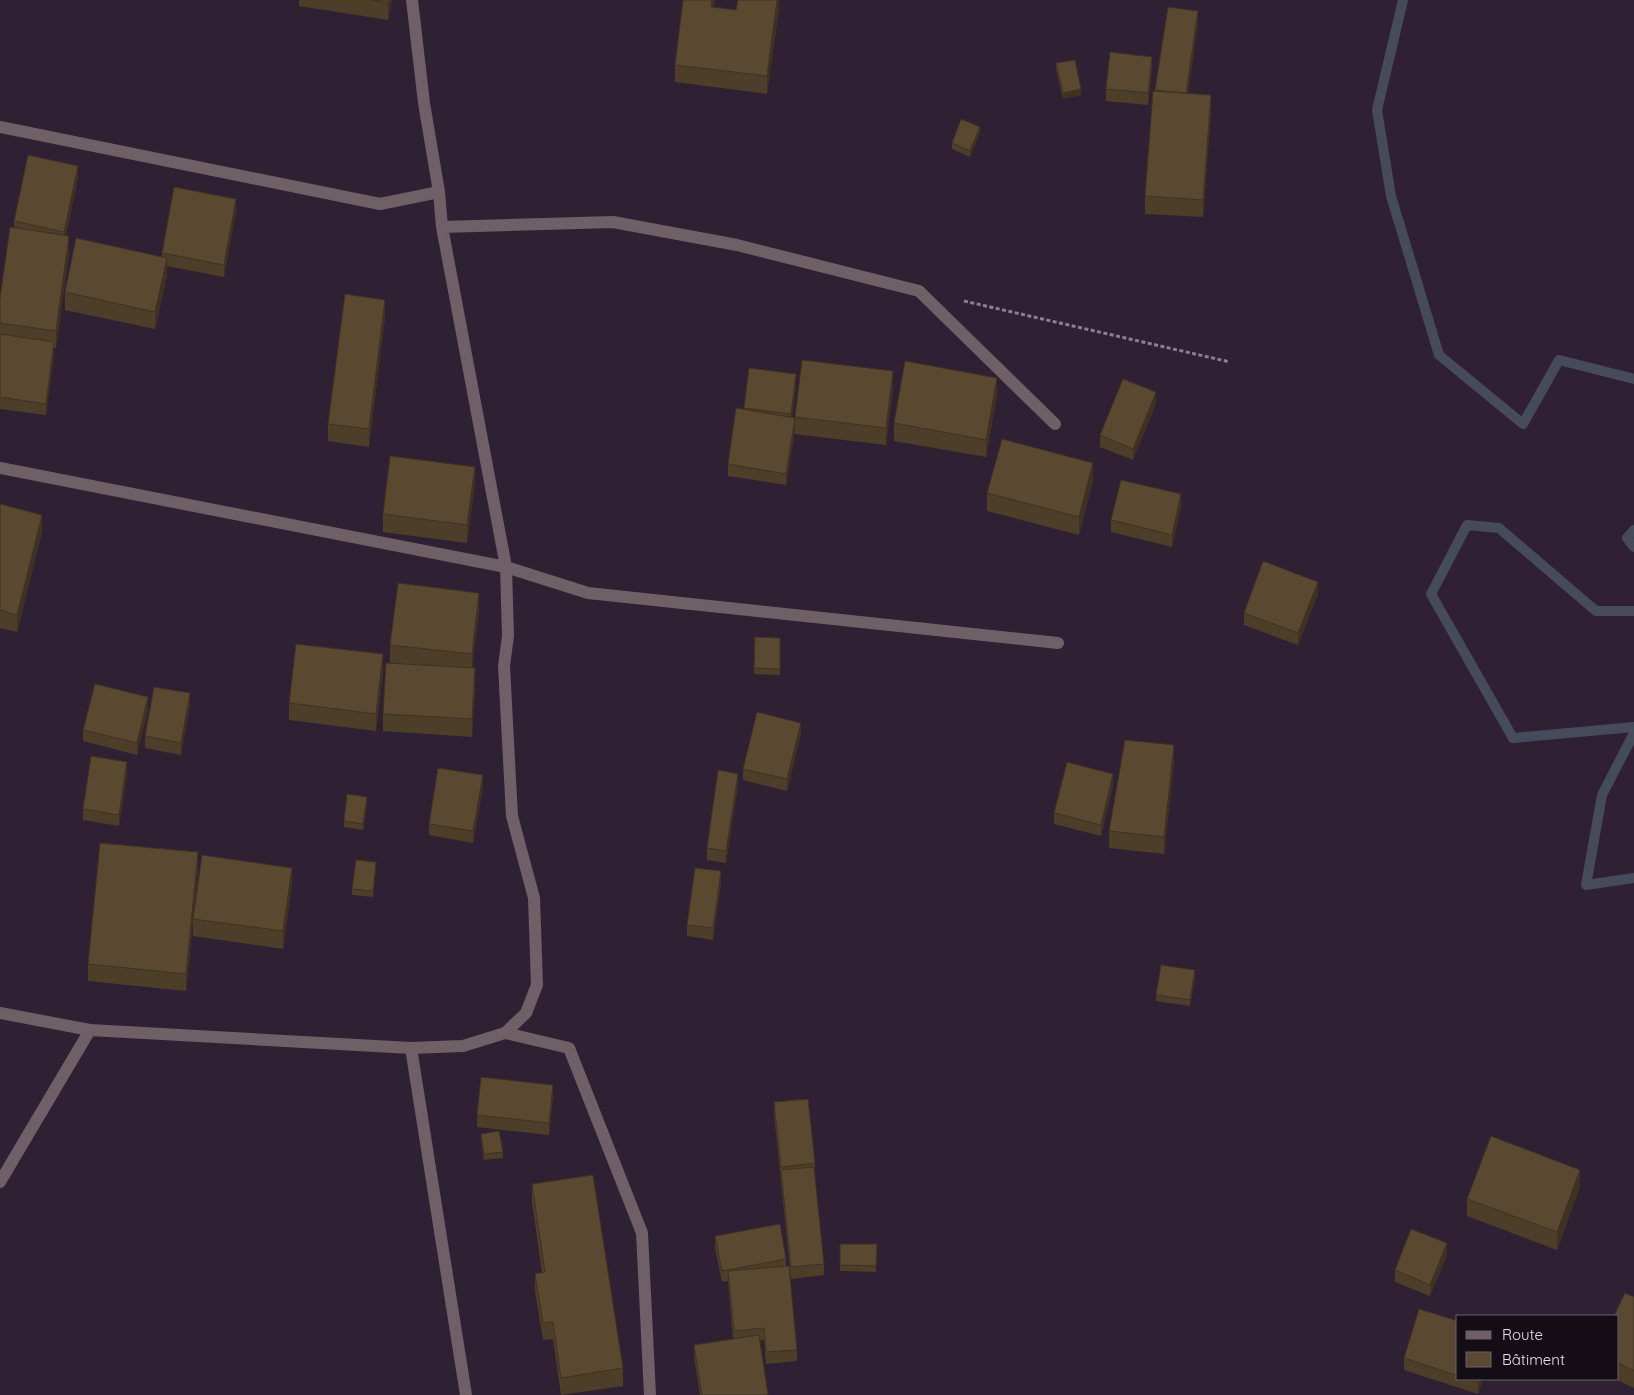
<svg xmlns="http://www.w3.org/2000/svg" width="1634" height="1395" viewBox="0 0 1634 1395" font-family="Quicksand,sans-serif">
  <rect width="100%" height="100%" fill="#2f2034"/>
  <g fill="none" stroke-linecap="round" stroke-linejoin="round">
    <path stroke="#464b5c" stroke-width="10" d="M1403 0 1377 110 1391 196 1439 355 1523 424 1559 360 1634 379
      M1634 530 1627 538 1634 547
      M1634 611H1596L1499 528 1467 525 1431 594 1513 738 1634 727
      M1634 733 1602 795 1586 885 1634 878"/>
    <path stroke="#8c8090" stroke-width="3" stroke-dasharray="4 2.5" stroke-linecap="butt" d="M964 301 1230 362"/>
    <path stroke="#6e6066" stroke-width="12" d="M412 0 424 103 439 192 442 227 613 222 737 245 919 291 1055 424
      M0 127 380 204 439 192
      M0 468 506 567 442 227
      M0 1013 90 1030 411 1048 463 1046 505 1033 526 1013 537 985 534 898 512 816 504 666 508 636 506 567 588 593 1058 643
      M505 1033 569 1048 642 1233 650 1395
      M411 1048 466 1395
      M0 1182 90 1030"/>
  </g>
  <path fill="#4d3e2a" d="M299 0H392L388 20 299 6Z
    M683 0H715L714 7 736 10 779 0V8L767 94 675 82V65Z
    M1168 7 1198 23 1188 93 1211 112 1203 217 1145 214V196L1155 91Z
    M1056 63 1081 95 1063 99 1056 69Z
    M1152 69 1148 105 1106 101V89Z
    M980 133 970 157 952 149V143Z
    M78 178 66 235 69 253 56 348H54V354L46 415 0 409V298L14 228V221Z
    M236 211 224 277 167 266V275L155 329 65 310V292L162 257V253Z
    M385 317 369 447 328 441V424Z
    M749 368 796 386 792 417 795 430 786 485 728 476V464L744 410Z
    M893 388 886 445 795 434V417Z
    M997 395 986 457 894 441V423Z
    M1156 404 1133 460 1100 447V435Z
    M1093 481 1079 535 987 511V493Z
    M475 484 467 543 383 532V514Z
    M0 504 42 532 17 632 0 628Z
    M1181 506 1172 547 1111 532V520Z
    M1318 594 1298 645 1244 625V613Z
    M479 610 472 668 475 686 472 737 383 731V714L402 664 390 663V645Z
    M755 637 780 638V675L754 674Z
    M383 672 376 731 289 720V703Z
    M190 705 181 755 145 748V736Z
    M148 709 137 755 83 741V730Z
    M801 734 787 791 743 780V769Z
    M1174 762 1164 854 1109 848V831Z
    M127 774 119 826 83 820V809Z
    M738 785 726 863 707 860V848Z
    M1113 786 1101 836 1054 824V813Z
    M483 787 473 843 429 835V824Z
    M367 803 363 830 344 827V821Z
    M376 868 373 897 352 895V889Z
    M198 870 186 991 88 981V964Z
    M721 883 713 940 687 936V925Z
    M292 885 283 949 193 936V919Z
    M1195 976 1190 1006 1156 1001V995Z
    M553 1096 549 1135 477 1127V1115Z
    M774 1102 815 1163 814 1175 824 1264V1275L791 1279 774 1114Z
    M481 1134 503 1152V1158L484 1160 481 1140Z
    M532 1184 623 1368V1386L561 1395 553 1339 543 1340 535 1291V1274L542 1273 532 1202Z
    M1580 1187 1557 1250 1467 1216V1199Z
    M715 1236 786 1259V1266L797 1350V1361L766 1364 764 1340H760L768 1395H700L694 1357V1345L733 1339 728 1281 722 1282 715 1248Z
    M840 1244H877L876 1272 840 1271Z
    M1447 1255 1430 1296 1395 1282V1270Z
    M1634 1297V1388L1615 1379H1618V1316Z
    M1458 1321V1379H1483L1478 1394 1404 1370V1358Z"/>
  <path fill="#3f3222" d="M389 0H392L388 20V3Z
    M712 0H715L711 25V7Z
    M777 0H779V8L767 94V76Z
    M1198 11V23L1186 106V94Z
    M1152 57V69L1148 105V93Z
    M1081 89V95L1063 99V93Z
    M1211 95V112L1203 217V200Z
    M980 127V133L970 157V151Z
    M78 166V178L64 244V232Z
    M236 199V211L224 277V265Z
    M69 236V253L56 348V331Z
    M167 258V275L155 329V312Z
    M385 300V317L369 447V429Z
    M54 342V354L46 415V404Z
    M893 371V388L886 445V428Z
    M796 374V386L791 426V414Z
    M997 378V395L986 457V440Z
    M1156 392V404L1133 460V449Z
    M795 418V430L786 485V474Z
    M1093 463V481L1079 535V517Z
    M475 467V484L467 543V525Z
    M1181 494V506L1172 547V535Z
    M42 515V532L17 632V615Z
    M1318 582V594L1298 645V633Z
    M479 593V610L472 672V654Z
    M383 654V672L376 731V714Z
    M475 668V686L472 737V719Z
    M190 693V705L181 755V743Z
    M148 697V709L137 755V743Z
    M801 723V734L787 791V779Z
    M1174 745V762L1164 854V837Z
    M127 762V774L119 826V815Z
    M738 774V785L726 863V851Z
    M1113 774V786L1101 836V825Z
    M483 775V787L473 843V831Z
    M367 797V803L363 830V824Z
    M198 852V870L186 991V974Z
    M376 862V868L373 897V891Z
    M292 868V885L283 949V931Z
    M721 871V883L713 940V928Z
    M1195 970V976L1190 1006V1000Z
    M553 1085V1096L549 1135V1123Z
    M1580 1170V1187L1557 1250V1232Z
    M1447 1243V1255L1430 1296V1285Z
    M1480 1379H1483L1478 1394V1382Z"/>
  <path fill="#5a4831" stroke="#3f3222" d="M372 0H389L388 3Z
    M683 0H712L711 7 736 10 738 0H777L767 76 675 65Z
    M1168 7 1198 11 1186 93 1155 90Z
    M1110 52 1152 57 1148 93 1106 89Z
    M1075 60 1081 89 1063 93 1056 63Z
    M1153 91 1211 95 1203 200 1145 196Z
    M961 119 980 127 970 151 952 143Z
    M28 155 78 166 64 232 14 221Z
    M174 187 236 199 224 265 162 253Z
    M10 227 69 236 56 331 0 323V298Z
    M76 238 167 258 155 312 65 292Z
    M345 294 385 300 369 429 328 424Z
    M0 334 54 342 46 404 0 397Z
    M802 360 893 371 886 428 795 417Z
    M905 361 997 378 986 440 894 423Z
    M749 368 796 374 791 414 744 408Z
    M1123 379 1156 392 1133 449 1100 435Z
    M736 408 795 418 786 474 728 464Z
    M1002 439 1093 463 1079 517 987 493Z
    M390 456 475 467 467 525 383 514Z
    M1121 480 1181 494 1172 535 1111 520Z
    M0 504 42 515 17 615 0 610Z
    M1263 561 1318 582 1298 633 1244 613Z
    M398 583 479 593 472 654 390 645Z
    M755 637 780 638V669L754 668Z
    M296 644 383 654 376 714 289 703Z
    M386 663 475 668 472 719 383 714Z
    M95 684 148 697 137 743 83 730Z
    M154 687 190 693 181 743 145 736Z
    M757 712 801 723 787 779 743 769Z
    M1125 740 1174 745 1164 837 1109 831Z
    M91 756 127 762 119 815 83 809Z
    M1067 762 1113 774 1101 825 1054 813Z
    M438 768 483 775 473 831 429 824Z
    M718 770 738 774 726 851 707 848Z
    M347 794 367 797 363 824 344 821Z
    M100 843 198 852 186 974 88 964Z
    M202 855 292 868 283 931 193 919Z
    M356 860 376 862 373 891 352 889Z
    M695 868 721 871 713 928 687 925Z
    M1161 965 1195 970 1190 1000 1156 995Z
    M481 1077 553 1085 549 1123 477 1115Z
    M808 1099 815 1163 781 1167 774 1102Z
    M499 1131 503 1152 484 1154 481 1134Z
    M1491 1136 1580 1170 1557 1232 1467 1199Z
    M814 1167 824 1264 791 1267 781 1170Z
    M593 1175 623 1368 561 1378 553 1322 543 1323 535 1274 545 1272 532 1184Z
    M780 1224 786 1259 722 1271 715 1236Z
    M1411 1229 1447 1243 1430 1285 1395 1270Z
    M840 1244H877L876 1266 840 1265Z
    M789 1266 797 1350 766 1352 764 1328 734 1331 728 1271Z
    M1625 1293 1634 1297V1371L1618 1363V1316H1614Z
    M1419 1309 1458 1321V1376L1404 1358Z
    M759 1335 768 1395H702L694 1345Z
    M1468 1379H1480L1478 1382Z"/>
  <rect x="1456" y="1315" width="162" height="65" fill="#140d16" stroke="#69616b"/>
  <rect x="1466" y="1331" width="25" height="8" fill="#6e6066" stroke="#69616b"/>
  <text x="1502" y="1340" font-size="15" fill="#e8deeb">Route</text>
  <rect x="1466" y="1352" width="25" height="15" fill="#5a4831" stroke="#69616b"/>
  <text x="1502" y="1365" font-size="15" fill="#e8deeb">Bâtiment</text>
</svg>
